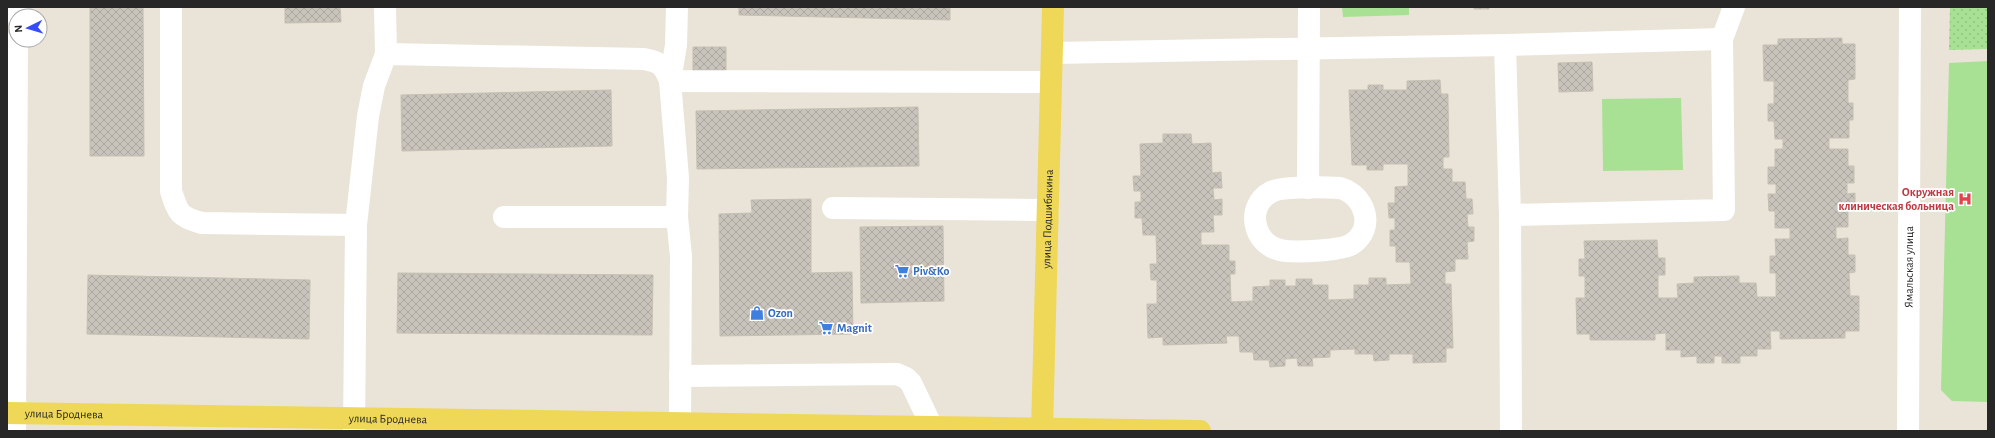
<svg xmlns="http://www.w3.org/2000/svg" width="1995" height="438" viewBox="0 0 1995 438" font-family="'Alegreya Sans',sans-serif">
  <defs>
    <pattern id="grass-dots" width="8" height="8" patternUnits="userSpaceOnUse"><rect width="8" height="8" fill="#a8e194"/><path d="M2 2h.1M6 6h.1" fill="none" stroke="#91c180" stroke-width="1.8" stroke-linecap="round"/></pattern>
    <pattern id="building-cross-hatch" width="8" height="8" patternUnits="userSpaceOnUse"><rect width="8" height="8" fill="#c8c3bb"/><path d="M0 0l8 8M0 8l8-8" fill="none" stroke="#aca8a1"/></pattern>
  </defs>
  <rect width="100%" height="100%" fill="#eae4d8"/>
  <path fill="url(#grass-dots)" d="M1950 7H1988V49L1949 50Z"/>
  <path fill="#a8e194" d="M1342 7H1409V15L1343 17Z
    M1988 61V402L1952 401 1941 390 1949 63Z
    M1681 98 1683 170 1603 171 1602 99Z"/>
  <path fill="url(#building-cross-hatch)" stroke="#c5c0b2" d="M90 7H143L144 156H90Z
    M285 7H340L341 22 285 23Z
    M739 7H950V20L739 15Z
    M1474 7H1489V9H1474Z
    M1842 38V44H1855V79L1848 80V103H1853V120H1849V138H1829V149H1848V166H1854V183H1847V194L1855 193V210H1848V227H1836V239L1848 238V255H1855V272L1849 273 1850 296H1859V331H1845V338L1780 339V331H1770L1771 349H1757V356H1740V363H1722V356H1714V363H1697V356L1681 357V350H1666V333L1655 334V340H1590V334H1577L1576 298H1585V276H1579V259H1585L1584 241 1657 240 1658 258H1665V275H1658V298H1678L1677 284 1694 283V277L1739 276V283H1756L1757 297H1776V273H1770V256H1776L1775 239H1790V228H1775V211H1769L1768 194H1776V184H1768V167H1775V149H1783V139H1775L1774 121H1768V104H1774V81H1764L1763 45H1778V39Z
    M693 47H726V72H693Z
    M1592 62 1593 91 1559 92 1558 63Z
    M1440 80 1441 94H1448V100L1449 157H1443V169H1452V182H1465L1466 199H1472L1473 214H1467L1468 227H1474V241L1467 242 1468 259H1455V271L1445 272V284H1451L1453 348H1446V362L1413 363V354H1389V360L1374 361 1373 354H1355V349L1330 350V357L1312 358 1313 366H1298L1297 358 1285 359V366L1270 367 1269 360H1254L1253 352H1240L1239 336H1226L1227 343 1163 345V337L1148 338 1147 304H1157V280H1151L1150 264H1157L1156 235H1143L1142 218H1135V202H1141V191H1134L1133 176H1141L1140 144 1163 143V134H1191L1192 144 1211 143 1212 173 1221 172 1222 188H1213L1214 200 1222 199V215H1213L1214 232H1201V245H1229V261H1235V274H1230L1231 302 1253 301V287L1270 286V280H1285V286H1296V279H1312V285H1328V300L1354 299V285H1369V278H1386V285L1411 284 1410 262H1396V246H1390V230H1395V218H1389L1388 203H1395V187L1408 186V164H1383V170H1367V165H1352L1349 90H1368V85H1383V90H1407V81Z
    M611 90 612 146 402 151 401 95Z
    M918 107 919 166 697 169 696 111Z
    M811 199V273L852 272 853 334 720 336 719 214 752 213 751 200Z
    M943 226 944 301 861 303 860 227Z
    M398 273 653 275 652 335 397 333Z
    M88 275 310 280 309 339 87 334Z"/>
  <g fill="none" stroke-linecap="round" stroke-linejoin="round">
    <g stroke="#fff" stroke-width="22">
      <path d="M171 7V191C178 213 179 217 202 223L356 225 354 431"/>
      <path d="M677 7 676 45 670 81 1051 82"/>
      <path d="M17 16V7"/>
      <path d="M1505 45 1722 39 1734 7"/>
      <path d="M1052 53 1505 45 1510 215 1511 431"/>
      <path d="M386 54 644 59C660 62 664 65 670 81L678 178 677 217 681 256 680 424"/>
      <path d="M1308 188 1309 7"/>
      <path d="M1340 188C1365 195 1376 228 1352 244 1341 251 1293 253 1280 250 1253 244 1245 206 1271 192 1282 186 1326 187 1340 188Z"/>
      <path d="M833 208 1048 210"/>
      <path d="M1510 215 1724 210 1722 39"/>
      <path d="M504 217H677"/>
      <path d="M356 225 368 116 374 86 386 54 385 7"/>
      <path d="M680 376 897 374 906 378 911 383 932 427"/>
      <path d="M15 431 17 40"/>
      <path id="s1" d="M1908 431 1910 7"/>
    </g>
    <g stroke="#efd858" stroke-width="22">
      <path id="s2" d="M7 413 1200 431"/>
      <path id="s3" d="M1042 431 1053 7"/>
    </g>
  </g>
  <defs>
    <symbol id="hospital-bare" viewBox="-9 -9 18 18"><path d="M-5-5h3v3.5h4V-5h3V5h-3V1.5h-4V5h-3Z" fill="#e0444e" stroke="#fff" stroke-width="2.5" paint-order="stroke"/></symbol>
    <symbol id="supermarket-bare" viewBox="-9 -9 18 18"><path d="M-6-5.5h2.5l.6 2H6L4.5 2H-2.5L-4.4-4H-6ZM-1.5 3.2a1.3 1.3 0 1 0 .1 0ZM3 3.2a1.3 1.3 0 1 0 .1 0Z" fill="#3f7fe0" stroke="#fff" stroke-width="2.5" paint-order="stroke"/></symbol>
    <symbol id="shop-bare" viewBox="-9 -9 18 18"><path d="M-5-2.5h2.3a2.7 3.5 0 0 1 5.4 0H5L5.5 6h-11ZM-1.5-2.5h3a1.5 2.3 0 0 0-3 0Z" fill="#3f7fe0" stroke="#fff" stroke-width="2.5" paint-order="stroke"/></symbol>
  </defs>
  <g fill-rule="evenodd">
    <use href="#hospital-bare" x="1955" y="189" width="20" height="20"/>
    <use href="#supermarket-bare" x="892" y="261" width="20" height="20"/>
    <use href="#shop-bare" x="747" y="303" width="20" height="20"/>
    <use href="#supermarket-bare" x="816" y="318" width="20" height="20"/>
  </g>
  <g text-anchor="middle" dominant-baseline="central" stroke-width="3.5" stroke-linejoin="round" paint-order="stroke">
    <g font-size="12" font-weight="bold" fill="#be3a42" stroke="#fff" text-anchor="end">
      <text x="1954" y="192">Окружная<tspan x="1954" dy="14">клиническая больница</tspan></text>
    </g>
    <g font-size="12" fill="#272727" stroke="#fff">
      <text stroke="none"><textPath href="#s3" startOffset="212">улица Подшибякина</textPath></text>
      <text stroke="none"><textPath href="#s1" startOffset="164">Ямальская улица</textPath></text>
      <text stroke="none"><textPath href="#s2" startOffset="57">улица Броднева</textPath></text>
      <text stroke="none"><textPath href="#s2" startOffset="381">улица Броднева</textPath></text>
    </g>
    <g font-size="12" font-weight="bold" fill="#366cbe" stroke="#fff" text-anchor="start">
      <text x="913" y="271">Piv&amp;Ko</text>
      <text x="768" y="313">Ozon</text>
      <text x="837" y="328">Magnit</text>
    </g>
  </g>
  <rect width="1995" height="438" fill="none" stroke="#272727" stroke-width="16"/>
  <g transform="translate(28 28) rotate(265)"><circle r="19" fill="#ffffff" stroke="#a9a9a9"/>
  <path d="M0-3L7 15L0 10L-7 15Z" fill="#374cf9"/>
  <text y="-6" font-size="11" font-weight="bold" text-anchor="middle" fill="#272727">N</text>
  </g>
</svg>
